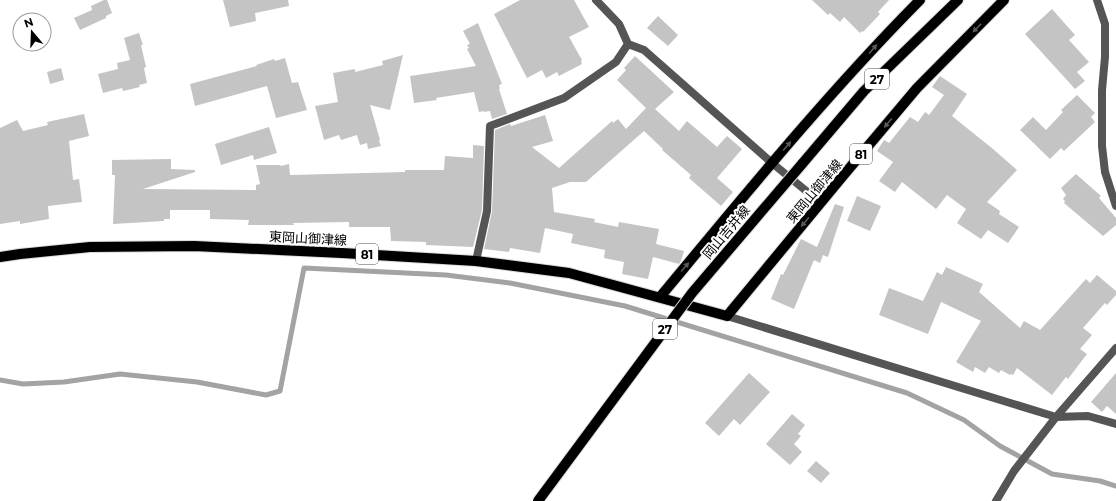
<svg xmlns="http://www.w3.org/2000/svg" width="1116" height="501" viewBox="0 0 1116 501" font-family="Montserrat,'Noto Sans JP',sans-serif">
  <rect width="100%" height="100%" fill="#fff"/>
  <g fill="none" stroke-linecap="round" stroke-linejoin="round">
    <path stroke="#a3a3a3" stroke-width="5" d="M0 380 23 384 64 382 120 374 197 382 266 395 280 391 304 268 446 275 510 283 625 306 907 393 964 420 1000 446 1052 474 1100 481 1116 486"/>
  </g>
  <path fill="#c4c4c4" d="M104 0H107L112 13 106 16V18L80 30 74 18 92 10 91 6Z
    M223 0H288L289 6 255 13 256 21 230 27Z
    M520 0H574L589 27 569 37 582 60 581 61 582 64 559 76 557 72 546 78 542 70 527 78 494 14Z
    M812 0H889L878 12 880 14 863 32 862 31 860 33 844 17 840 22 830 13 828 15Z
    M1052 9 1075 35 1069 40 1089 62 1077 72 1085 81 1075 89 1025 34Z
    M658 16 678 35 668 46 647 28Z
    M478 23 502 84 499 85 500 89H499L507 114 492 119 490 111 484 112V111L479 112 474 92 436 98 437 100 414 103 410 76 476 66 467 49 469 48 467 45 470 44 463 31Z
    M139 33 143 45H141L146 67 144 68 147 83 139 85 140 87 123 91 122 88 103 93 98 74 118 69 117 63 130 60 124 38Z
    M403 55 390 110 370 105 380 140 379 141 381 146 368 149 367 143 360 145 357 135 341 140 339 135 324 140 315 106 338 102 333 73 355 69V72L383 65 382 61Z
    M635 56 674 92 655 109 679 131 687 121 717 147 727 136 742 149 717 178 733 192 721 206 689 178 691 175 662 150 663 149 644 131 586 182H570L552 188 554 212 595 219 594 222 618 227 619 222 659 229 656 244 684 251 681 261 679 264 653 257 648 279 622 274 624 262 604 258 605 250 571 243 573 234 545 228 540 253 510 248 509 252 484 249 492 211 495 130 510 124 511 126 545 115 553 141 532 147 559 168 612 121 613 123 618 119 626 129 646 108 617 80 626 70 624 68Z
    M285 58 292 83 298 82 307 110 276 118 267 86 195 106 190 84 257 66 256 65 274 59 275 61Z
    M61 68 64 80 50 84 47 72Z
    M940 76 967 94 952 116 993 149 1017 170 987 202 1000 211 999 214 1019 227 1008 243 988 230 981 239 957 223 966 209 947 195 936 209 902 182 895 192 879 181 893 162 877 151 884 140 889 143 910 117 918 122 925 112 929 115 944 95 932 87Z
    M1077 95 1095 113 1091 117 1095 122 1064 151 1061 148 1050 159 1020 130 1033 117 1046 130 1063 112 1061 110Z
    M84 114 89 136 69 141 73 180 79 179 82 202 48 206 49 219 20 224V221L0 224V128L17 120 23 131 48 125 47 122Z
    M269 127 277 153 254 160 253 155 221 165 215 144Z
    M473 145 484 146 482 210 473 247 426 245V242L391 241 390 227H349V222L293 223 294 225H248L249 220 210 219V210H170V219H164V221L113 224 115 175H112V160L171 159V169L195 170V172L143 189 256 190V185L260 184 256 165H280L281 166 289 164 290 175 405 172V170H444L445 156 473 158Z
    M1076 174 1101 196 1099 198 1116 218V225L1103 236 1064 203 1065 201 1063 199 1066 195 1061 188Z
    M857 196 881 206 870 231 847 221Z
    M835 204 844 207 828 257 823 255 820 263 814 260 794 309 771 299 781 274 783 275 801 239 817 247Z
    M946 267 983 284 979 292 1020 328 1024 321 1040 330 1086 279 1090 283 1097 275 1116 291V295L1107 305 1105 303 1083 328 1092 335 1080 349 1087 354 1068 379 1066 377 1052 395 1017 368 1013 375 1010 374V375L1001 370 999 373 989 367 985 373 975 367 973 372 956 362 981 321 941 302 928 334 879 315 889 288 923 301 937 272 942 275Z
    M749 373 770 392 740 425 734 419 719 436 705 423Z
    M1116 373V414L1107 406 1102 412 1091 402Z
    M792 414 805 425 798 434 801 436 794 444 802 452 790 465 766 444Z
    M816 461 830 473 821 483 807 471Z"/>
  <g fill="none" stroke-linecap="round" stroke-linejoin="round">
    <defs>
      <path id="primary" d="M802 164 864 91 958 0
        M0 257 20 254 90 247 194 246 342 253 476 261 569 273 727 316 842 177 917 88 1004 0
        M660 297C744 196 827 94 920 0"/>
    </defs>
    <use href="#primary" stroke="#dbdbdb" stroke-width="12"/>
    <path stroke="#555" stroke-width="8" d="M596 0 619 24 628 44 644 50 772 163 821 203
      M1097 0 1105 24V57L1102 90V146L1105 172 1116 206
      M476 261 487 211 490 126 564 98 616 62 628 44
      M1056 417 1088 416 1116 424"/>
    <path stroke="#555" stroke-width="8" d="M727 316 1056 417
      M996 501 1014 471 1056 417 1116 348"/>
    <use href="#primary" stroke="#000" stroke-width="10"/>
    <defs>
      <path id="primary-bridge" d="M538 501 692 293 802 164"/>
    </defs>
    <use href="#primary-bridge" stroke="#dbdbdb" stroke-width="12" stroke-linecap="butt"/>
    <use href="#primary-bridge" stroke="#000" stroke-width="10"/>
  </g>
  <defs><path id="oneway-solid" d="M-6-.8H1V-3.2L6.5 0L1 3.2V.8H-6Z"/></defs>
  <g fill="#595959">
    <use href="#oneway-solid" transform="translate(977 28) rotate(135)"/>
    <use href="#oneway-solid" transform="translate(873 49) rotate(-49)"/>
    <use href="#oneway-solid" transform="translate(888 123) rotate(130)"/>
    <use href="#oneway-solid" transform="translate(787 146) rotate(-49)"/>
    <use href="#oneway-solid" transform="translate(805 222) rotate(130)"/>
    <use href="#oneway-solid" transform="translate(685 267) rotate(-50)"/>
  </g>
  <g text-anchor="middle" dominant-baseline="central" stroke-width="4" stroke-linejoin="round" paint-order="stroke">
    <g fill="#fff" stroke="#4c4c4c" stroke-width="1">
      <rect x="865" y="69" width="24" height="20" rx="3"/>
      <rect x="850" y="144" width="22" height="20" rx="3"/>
      <rect x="356" y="244" width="22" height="20" rx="3"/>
      <rect x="653" y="319" width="24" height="20" rx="3"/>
    </g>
    <g font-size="12" font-weight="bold" fill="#000">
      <text x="877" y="79">27</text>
      <text x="861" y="154">81</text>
      <text x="367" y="254">81</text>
      <text x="665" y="329">27</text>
    </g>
    <g font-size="13" fill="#000" stroke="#fff">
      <text transform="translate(814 191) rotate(-50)">東岡山御津線</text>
      <text transform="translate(726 232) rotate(-50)">岡山吉井線</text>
      <text transform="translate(308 238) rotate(3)">東岡山御津線</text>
    </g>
  </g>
  <g transform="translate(32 32) rotate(341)"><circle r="19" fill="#ffffff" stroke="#999999"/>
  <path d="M0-3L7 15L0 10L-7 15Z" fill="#000000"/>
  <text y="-6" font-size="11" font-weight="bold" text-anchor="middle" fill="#000000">N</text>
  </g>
</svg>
